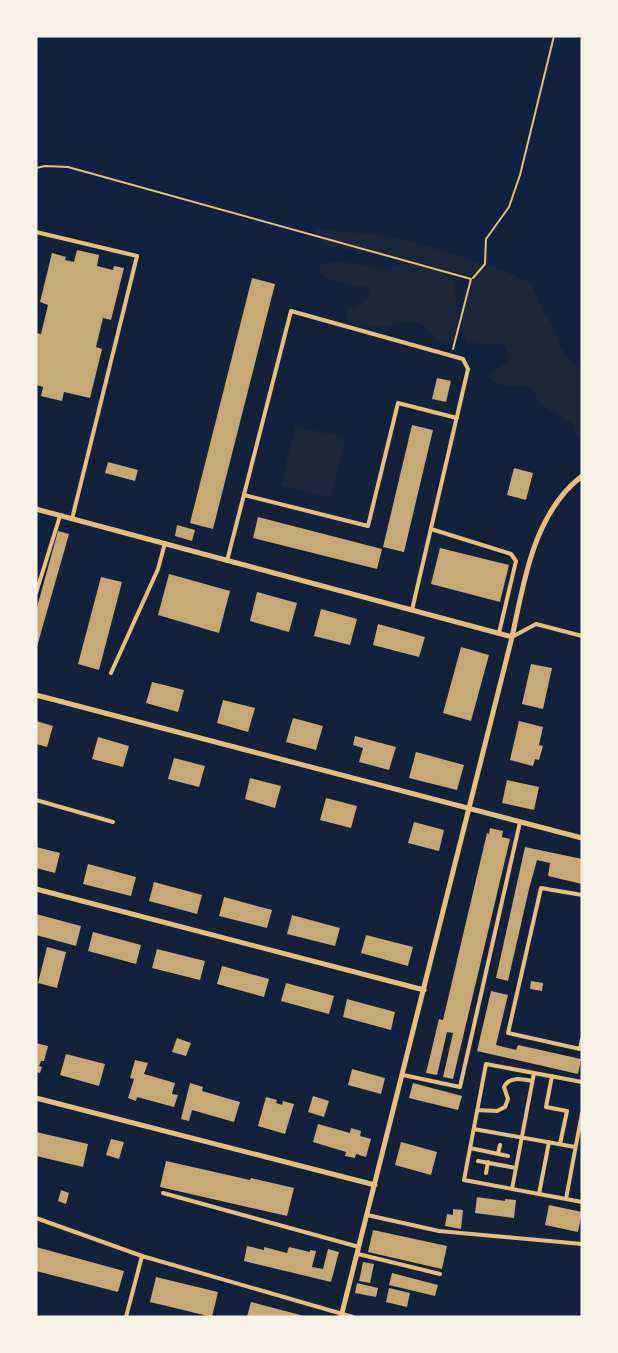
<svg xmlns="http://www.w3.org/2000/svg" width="618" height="1353" viewBox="0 0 618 1353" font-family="Rubik,sans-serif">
  <rect width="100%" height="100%" fill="#14213d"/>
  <path fill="#1d2539" d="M317 229 381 235 428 246 500 269 526 281 533 288 545 314 555 329 560 347 572 362 582 370V439L575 434V426C566 418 554 414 544 406 537 401 535 393 529 387 513 386 500 387 488 377 493 368 501 368 509 361L507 352 503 344 468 343C455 322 470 303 471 282L463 279 454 282C453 304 466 326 452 345 428 342 433 327 417 323 405 321 393 325 381 326 370 326 357 324 347 319V310L356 307 370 297 369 288C352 285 334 283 319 273L320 264C330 263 339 262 348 263 366 265 386 274 402 264L396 257 327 246 312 236Z
    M295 426 346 438 331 498 281 486Z"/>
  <path fill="#c6a872" d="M77 250 99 255 97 266 113 270 114 266 124 268 111 320 103 318 96 347 102 349 90 398 64 392 62 401 41 396 43 387 36 385V333L41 334 48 305 40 302 52 253 66 257 65 260 74 262Z
    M252 278 275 284 213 529 190 523Z
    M437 378 451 381 446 402 432 399Z
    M412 425 433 430 404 552 383 547Z
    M108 462 138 470 135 481 105 473Z
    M514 468 533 473 526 500 507 495Z
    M258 517 382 549 377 569 253 538Z
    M177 525 195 530 192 541 175 536Z
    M58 531 69 534 36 650V611Z
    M440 548 509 565 500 602 431 584Z
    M169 574 230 591 219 633 158 615Z
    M101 577 122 582 99 670 78 664Z
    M257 592 297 603 289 632 250 621Z
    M321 609 357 619 350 645 314 636Z
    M378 624 425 637 419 657 373 645Z
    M461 647 489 655 471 721 443 713Z
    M531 664 552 668 543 709 522 704Z
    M152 682 184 690 178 712 146 703Z
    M223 700 255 708 248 732 217 723Z
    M293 718 323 726 316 750 286 742Z
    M36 721 53 726 47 747 36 744Z
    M519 721 543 727 539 745 543 746 539 760 535 759 533 766 510 760Z
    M355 736 396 747 389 770 359 762 363 748 353 745Z
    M98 737 129 746 123 767 92 759Z
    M416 752 464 765 457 790 409 778Z
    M174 758 205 766 199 787 168 779Z
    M250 778 281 786 275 808 245 799Z
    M507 780 539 787 534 810 502 803Z
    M326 798 357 806 351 828 320 820Z
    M414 822 444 830 439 851 408 843Z
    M490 828 503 831 502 837 510 839 453 1079 443 1077 453 1033 447 1032 437 1075 426 1073 439 1019 443 1020 487 833 489 834Z
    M36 847 60 853 55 873 36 868Z
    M525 847 582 859V884L548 876 550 863 537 860 529 889 508 981 496 978Z
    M88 864 136 877 131 896 83 884Z
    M154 882 202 895 197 914 149 901Z
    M224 897 272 910 267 928 219 916Z
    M36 914 81 926 76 946 36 935Z
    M292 915 340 928 335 946 287 934Z
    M93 932 141 945 136 964 88 951Z
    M366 935 413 947 408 966 361 953Z
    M47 947 66 952 57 988 38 983Z
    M157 949 205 961 200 980 152 968Z
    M222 966 269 979 264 997 217 984Z
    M531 981 543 983 542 991 530 989Z
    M286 983 334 996 329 1014 281 1001Z
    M491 991 508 995 496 1045 516 1050 518 1045 581 1059 578 1074 477 1051Z
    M347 999 395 1012 391 1030 343 1017Z
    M177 1038 191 1043 186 1056 172 1052Z
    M36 1043 48 1046 44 1061H41L39 1066 42 1067 40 1073 36 1072Z
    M66 1054 105 1064 99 1086 60 1075Z
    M135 1060 148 1063 144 1074 175 1083 172 1094 178 1095 174 1107 137 1097 136 1101 128 1098 134 1079 130 1078Z
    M352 1069 385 1078 381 1094 348 1085Z
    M190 1083 203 1087 202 1091 240 1102 234 1122 192 1110 189 1121 181 1119Z
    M413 1083 462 1096 458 1110 409 1098Z
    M313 1096 329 1101 324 1117 308 1112Z
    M266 1097 277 1100 276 1103 282 1105 283 1101 294 1104 285 1134 258 1126Z
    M318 1124 350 1133 351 1128 361 1131 360 1136 371 1139 366 1157 356 1154 355 1158 345 1156 346 1152 313 1142Z
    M36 1132 88 1144 83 1167 36 1156Z
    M111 1139 124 1142 119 1159 106 1155Z
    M401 1142 437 1152 431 1175 395 1165Z
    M166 1161 250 1180 251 1178 294 1188 287 1216 160 1187Z
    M61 1190 69 1193 66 1204 58 1201Z
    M477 1197 505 1201V1199L516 1200 514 1218 475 1213Z
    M549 1205 582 1212 578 1232 545 1225Z
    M453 1209 463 1210 461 1229 445 1226 447 1214 453 1215Z
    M373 1230 447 1246 442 1269 368 1252Z
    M247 1246 264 1250V1247L287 1253 289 1247 310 1252V1250L316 1251 312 1267 323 1269 328 1249 339 1252 331 1282 244 1261Z
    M36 1247 124 1271 118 1292 36 1271Z
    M363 1262 374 1264 370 1283 359 1281Z
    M392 1273 438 1285 435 1296 389 1285Z
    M156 1277 218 1292 212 1317 150 1302Z
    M357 1283 378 1288 376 1297 355 1293Z
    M389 1288 410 1293 407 1307 386 1302Z
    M251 1302 304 1316V1317H247Z"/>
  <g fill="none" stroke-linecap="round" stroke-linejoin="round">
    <path stroke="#e5c07b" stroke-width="2" d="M36 168 45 166 68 167 471 279 453 349
      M473 278 485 264 486 239 509 207 520 175 554 36"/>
    <path stroke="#e5c07b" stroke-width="4" d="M36 232 137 256 72 519
      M244 495 368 526 398 403 457 418
      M431 529 511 554 516 561 499 633
      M227 561 291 311 463 359 468 369 412 610
      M36 593 60 516
      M512 637 536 624 582 636
      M111 673 158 569 165 543
      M36 800 113 822
      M582 895 541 888 508 1033 580 1049 582 1039
      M403 1075 460 1087 520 822
      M552 1076 546 1107 567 1111 560 1144
      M582 1082 486 1064 464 1180 566 1199 582 1113
      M477 1110 497 1111 505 1107 508 1099 504 1087C509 1076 522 1079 532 1081
      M474 1129 575 1147
      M470 1148 508 1156
      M498 1154 500 1145
      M478 1161 516 1168
      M486 1173 488 1162
      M512 1189 534 1073
      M163 1193 359 1247
      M539 1194 549 1142
      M566 1199 582 1202
      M367 1215 439 1231 582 1244
      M36 1218 142 1256 126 1317
      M358 1254 440 1274
      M142 1256 353 1317"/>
    <path stroke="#e5c07b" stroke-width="5" d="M36 509 512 637 341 1317
      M512 637C523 587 531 531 565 492 570 486 576 481 582 476
      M36 695 582 838
      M36 889 424 990
      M36 1098 375 1185"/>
  </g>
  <rect width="618" height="1353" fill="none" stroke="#f6f1e7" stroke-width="75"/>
</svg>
